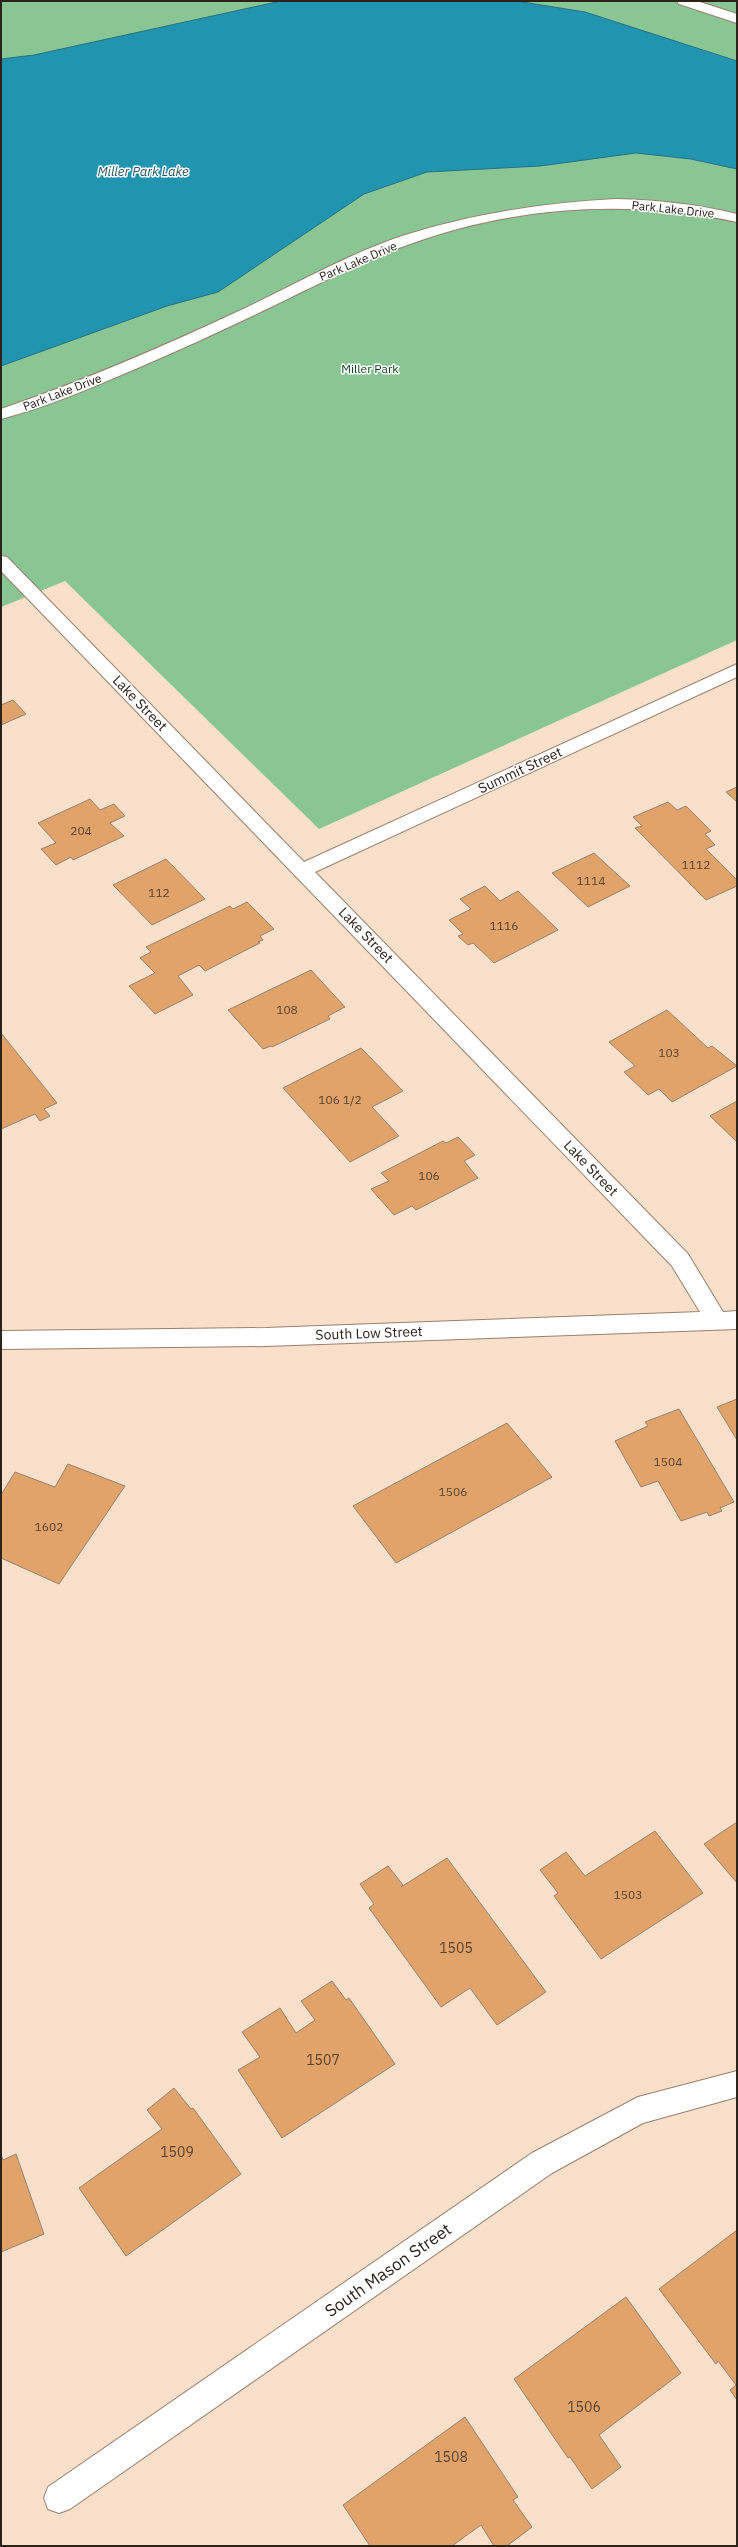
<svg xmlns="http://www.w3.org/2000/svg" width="738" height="2547" viewBox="0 0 738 2547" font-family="'IBM Plex Sans',sans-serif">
  <rect width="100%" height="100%" fill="#fadfcb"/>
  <path fill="#8ac594" d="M1 1H737V640L319 829 65 581 1 607Z"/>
  <path fill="#2195b0" stroke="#247283" d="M281 1H516L585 12 737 61V169L691 159 636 153 540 166 427 172 364 194 218 292 167 306 1 366V59L34 55Z"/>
  <path fill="#e1a36a" stroke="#98826e" d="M13 700 26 714 1 725V705Z
    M737 787V802L726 792Z
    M90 799 100 810 114 804 125 816 110 823 124 836 73 860 71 857 56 865 41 849 56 843 38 823Z
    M668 802 677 810 686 806 711 831 705 834 715 845 706 849 737 880V886L706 900 635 828 642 826 633 817Z
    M594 853 630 886 588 907 552 873Z
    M166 859 205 899 152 925 113 885Z
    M485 886 500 901 518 891 558 930 494 963 473 943 468 945 458 936 463 934 449 920 471 909 460 899Z
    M247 902 274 929 260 936 263 940 258 942 260 943 205 971 199 965 178 976 193 995 155 1014 129 986 155 973 140 958 151 952 146 947 230 906 233 909Z
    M311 970 345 1007 328 1016 330 1019 272 1047 271 1046 263 1049 228 1010Z
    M667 1010 708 1048 712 1046 737 1066 672 1102 659 1089 648 1095 624 1072 635 1066 609 1042Z
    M1 1033 57 1103 44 1109 50 1116 40 1121 35 1114 1 1129Z
    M361 1048 403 1091 372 1107 399 1136 350 1162 283 1088Z
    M737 1101V1142L710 1116Z
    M458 1137 475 1155 464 1161 478 1178 416 1210 412 1206 394 1215 371 1189 389 1181 381 1173 443 1141 446 1143Z
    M737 1399V1440L717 1407Z
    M679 1409 734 1502 720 1508 722 1511 709 1516 707 1512 681 1521 658 1481 641 1487 615 1441 648 1426 645 1422Z
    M507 1423 552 1477 396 1563 353 1506Z
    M68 1464 125 1486 59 1584 1 1558V1495L15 1472 55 1487Z
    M737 1822V1883L704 1844Z
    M655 1831 703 1893 601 1959 554 1896 558 1893 540 1870 566 1852 585 1876Z
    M447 1858 546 1992 497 2025 470 1988 441 2007 369 1908 374 1904 360 1884 388 1866 403 1885 401 1887Z
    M332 1981 346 2000 349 1998 395 2064 282 2138 238 2070 260 2057 242 2032 280 2008 296 2033 315 2020 301 2001Z
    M174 2088 191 2109 193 2108 241 2174 126 2256 79 2188 162 2129 147 2110Z
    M1 2154 3 2160 16 2154 44 2234 1 2252Z
    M737 2230V2400L730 2390 736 2385 718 2361 716 2364 659 2289Z
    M626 2297 681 2373 599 2435 621 2467 592 2489 570 2457 568 2458 514 2379Z
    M465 2417 518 2497 513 2500 532 2527 507 2546H494L481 2525 452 2546H370L343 2505Z"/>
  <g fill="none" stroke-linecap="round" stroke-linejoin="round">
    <defs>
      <path id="lane" d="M677 1H697L737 14V23L679 4Z"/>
      <path id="street" d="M615 199C657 200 696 204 737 214V222C630 199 514 206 410 244 362 261 317 285 271 307 228 328 184 348 140 367 95 386 48 407 1 419V409C83 381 162 347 241 310 294 285 346 255 402 236 471 214 542 203 615 199Z
        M1 556 7 557 304 862 737 664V677L315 872 688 1254 723 1312 737 1311V1329L266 1346 1 1349V1331L266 1328 700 1312 672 1266 1 571Z
        M737 2071V2097L643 2123 552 2173 70 2509 59 2513 48 2509 44 2498 48 2487 532 2153 638 2097Z"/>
    </defs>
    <use href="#lane" stroke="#98806d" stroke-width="2"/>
    <use href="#street" stroke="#98806d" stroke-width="2"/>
    <use href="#lane" fill="#fff" fill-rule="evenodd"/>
    <use href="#street" fill="#fff" fill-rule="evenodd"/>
  </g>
  <g text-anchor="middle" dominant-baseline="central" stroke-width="3" stroke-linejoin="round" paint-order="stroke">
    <g font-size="12" fill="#2b221a" stroke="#fff">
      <text transform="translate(673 209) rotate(6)">Park Lake Drive</text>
      <text transform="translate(358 261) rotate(-23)">Park Lake Drive</text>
      <text transform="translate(62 392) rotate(-21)">Park Lake Drive</text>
    </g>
    <g font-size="12" fill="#0b3e1a" stroke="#fff">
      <text x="370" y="368">Miller Park</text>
    </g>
    <g font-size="12" fill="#58422e">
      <text x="81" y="830">204</text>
      <text x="696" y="864">1112</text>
      <text x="591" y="880">1114</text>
      <text x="159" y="892">112</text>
      <text x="504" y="925">1116</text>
      <text x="287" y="1009">108</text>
      <text x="669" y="1052">103</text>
      <text x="340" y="1099">106 1/2</text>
      <text x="429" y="1175">106</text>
      <text x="668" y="1461">1504</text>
      <text x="453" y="1491">1506</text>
      <text x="49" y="1526">1602</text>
      <text x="628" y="1894">1503</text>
    </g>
    <g font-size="13" font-style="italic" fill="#275561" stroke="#fff">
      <text x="143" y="171">Miller Park Lake</text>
    </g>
    <g font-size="14" fill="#2b221a" stroke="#fff">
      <text transform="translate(140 703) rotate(46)">Lake Street</text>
      <text transform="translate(520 770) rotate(-25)">Summit Street</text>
      <text transform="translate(366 935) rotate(46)">Lake Street</text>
      <text transform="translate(591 1168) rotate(46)">Lake Street</text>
      <text transform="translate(369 1333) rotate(-2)">South Low Street</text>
    </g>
    <g font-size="14" fill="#58422e">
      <text x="456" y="1948">1505</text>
      <text x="323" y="2060">1507</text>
      <text x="177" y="2152">1509</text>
      <text x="584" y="2407">1506</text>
      <text x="451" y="2457">1508</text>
    </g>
    <g font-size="17" fill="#2b221a" stroke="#fff">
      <text transform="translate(388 2270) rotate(-35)">South Mason Street</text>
    </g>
  </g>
  <rect width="738" height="2547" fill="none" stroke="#2b221a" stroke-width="4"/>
</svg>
